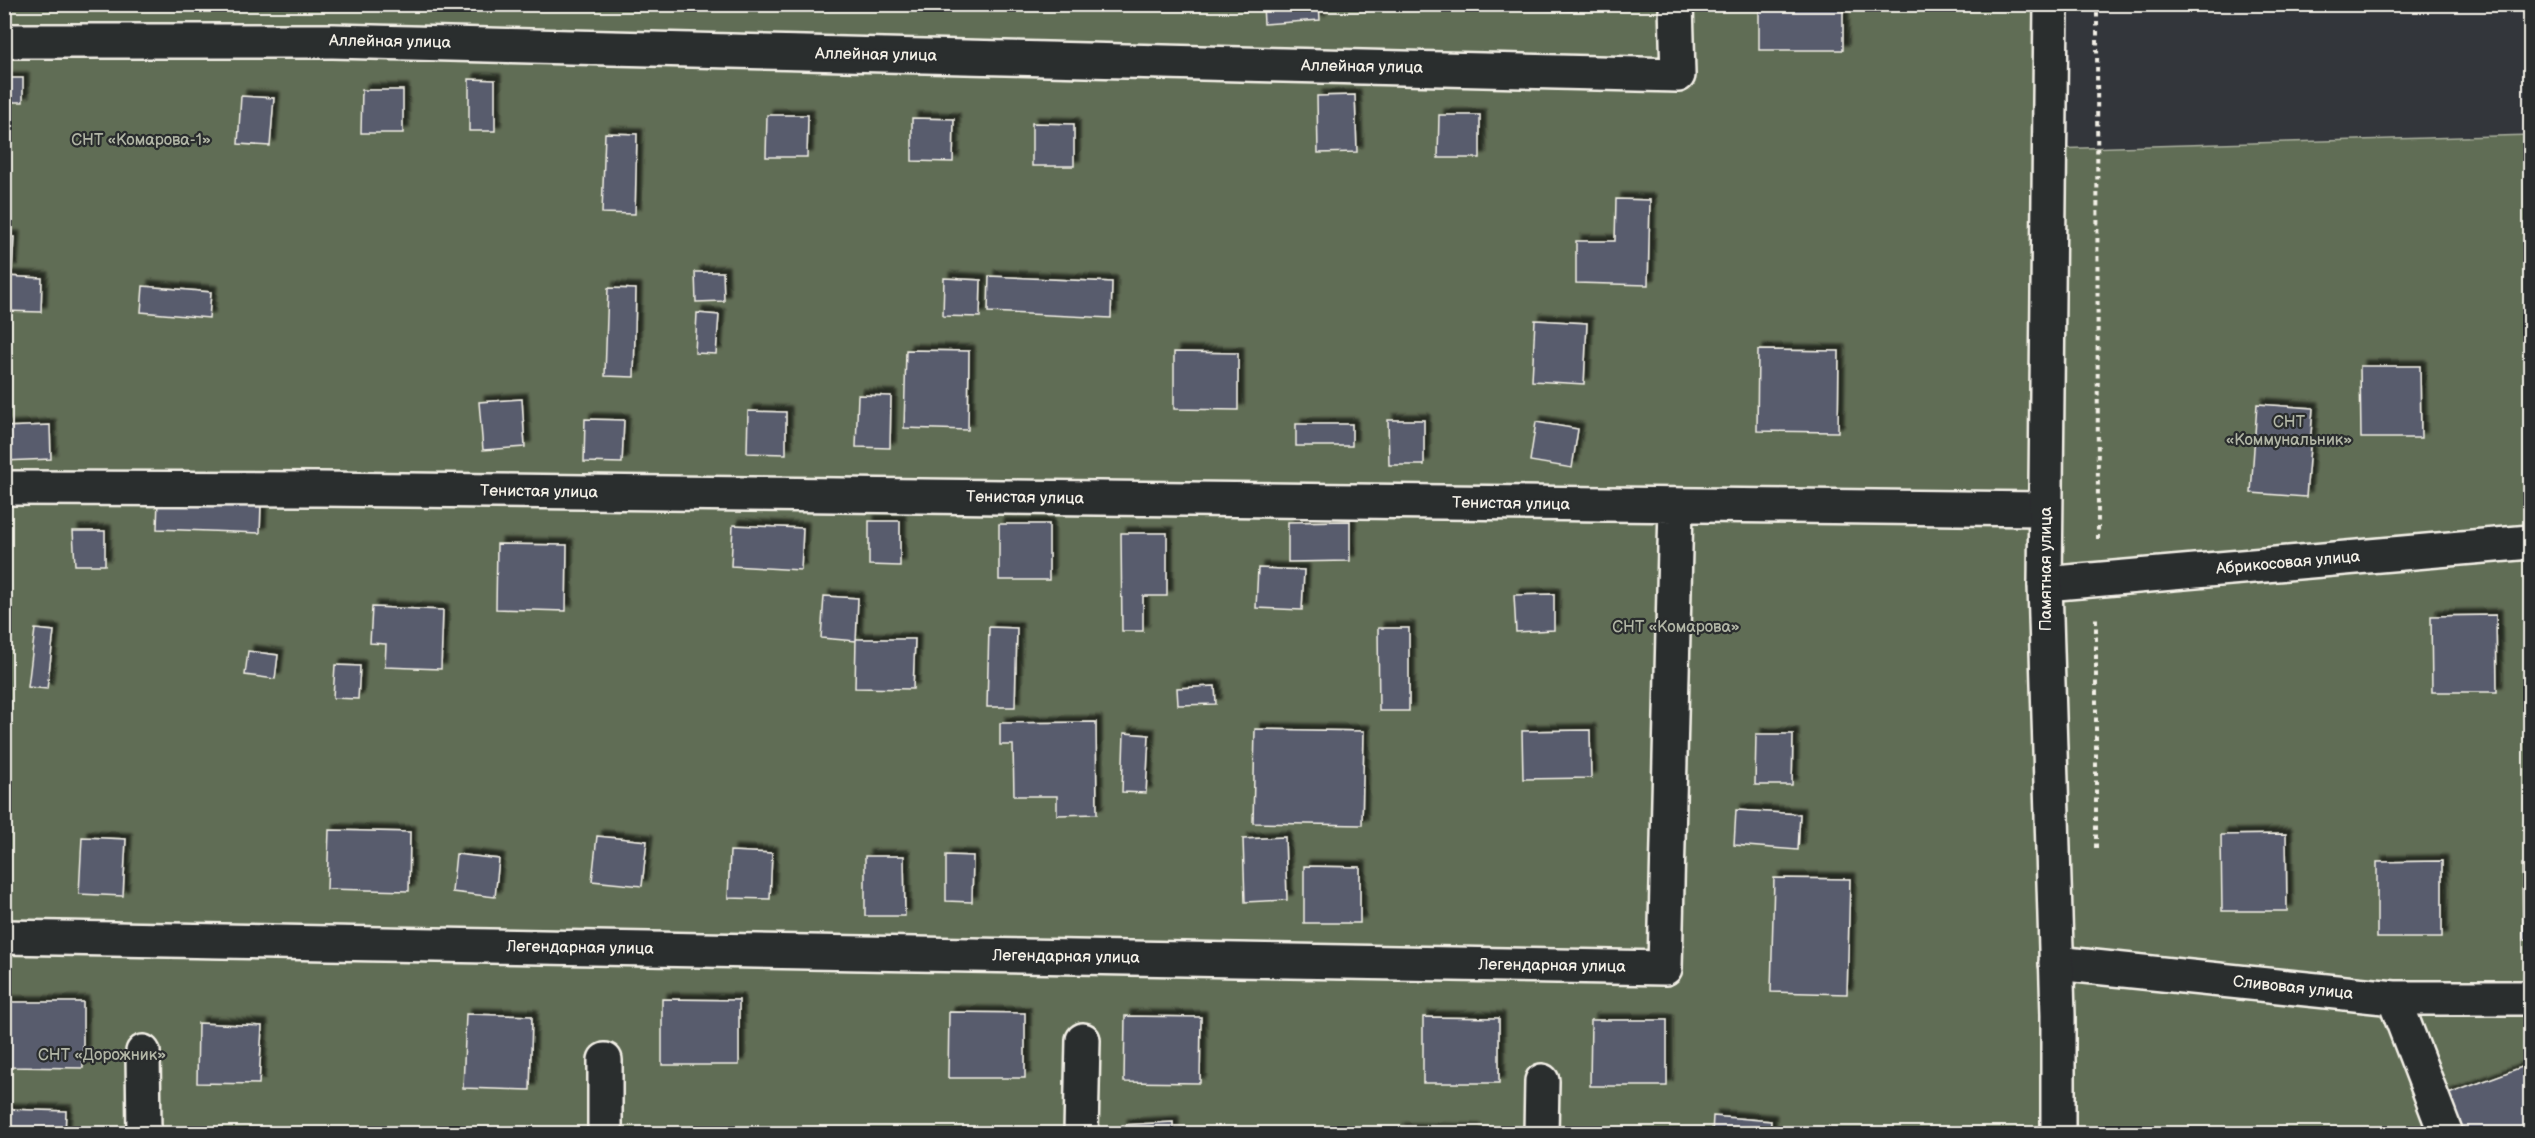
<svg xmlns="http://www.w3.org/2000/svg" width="2535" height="1138" viewBox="0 0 2535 1138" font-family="'Balsamiq Sans',sans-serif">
  <defs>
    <filter id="shadow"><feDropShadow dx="5.5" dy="-5.5" stdDeviation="1.5" flood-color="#0009"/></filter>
  </defs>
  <rect width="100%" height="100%" fill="#33363b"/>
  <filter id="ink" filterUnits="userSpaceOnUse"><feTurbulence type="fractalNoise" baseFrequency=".0167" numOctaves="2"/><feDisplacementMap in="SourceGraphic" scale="12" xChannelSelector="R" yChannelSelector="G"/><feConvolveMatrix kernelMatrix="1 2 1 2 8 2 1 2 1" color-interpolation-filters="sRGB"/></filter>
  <g filter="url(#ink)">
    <path fill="#616d55" stroke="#aaaf9e" stroke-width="1.5" d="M5 5H2051L2050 149 2530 135V1133L5 1134Z"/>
    <path fill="#585c6d" stroke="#f4f1e8" stroke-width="1.5" filter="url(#shadow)" d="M1263 4H1319L1320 20 1264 24Z
      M1523 4H1572V11L1523 8Z
      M1759 4H1843V50H1759Z
      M4 78H23V102H4Z
      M469 79 495 80V131H469Z
      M362 90H403V133H361Z
      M1355 95 1357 152 1318 153 1317 96Z
      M241 96 274 98 270 146 238 144Z
      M767 115H808L807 157H766Z
      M1439 115H1480V158H1438Z
      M912 118 954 119 953 162 912 161Z
      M1032 123 1074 124V166H1032Z
      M605 133 637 134 635 214 602 213Z
      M1616 199 1650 200 1648 285 1576 283V241H1615Z
      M4 237H14L12 270 4 269Z
      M695 272H723L724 301 696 302Z
      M4 276 42 278 41 312 4 311Z
      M989 276 1112 282 1111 318 988 312Z
      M944 278 981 280 980 317 943 316Z
      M143 286 211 292 209 318 141 312Z
      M608 288 636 289 634 377 605 376Z
      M697 313 719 315 716 354 695 353Z
      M1535 320 1587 323 1584 384 1532 381Z
      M906 350 969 351 968 430 904 428Z
      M1758 350 1839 351 1838 432 1757 431Z
      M1174 352 1238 353V410L1174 409Z
      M2360 366H2420L2421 438H2361Z
      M858 395 891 396 890 448 856 447Z
      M522 399 525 447 483 450 479 402Z
      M2257 404 2313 408 2306 497 2251 493Z
      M748 411 786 412V454L747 453Z
      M585 419 624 420 622 463 584 462Z
      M1388 420H1424V465H1389Z
      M1536 422 1578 429 1572 468 1530 461Z
      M1296 424H1352V446H1296Z
      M50 425 51 459 4 461V427Z
      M158 500 261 504 260 533 157 529Z
      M869 521H900V566L869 565Z
      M1350 521V561L1288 562V522Z
      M999 524H1049V580H999Z
      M733 525 803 528 801 570 731 566Z
      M73 531H105V565H75Z
      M1121 533H1167V596H1143V631H1122Z
      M497 544 567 545 566 611 496 609Z
      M1258 568 1304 570 1302 610 1256 608Z
      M1554 594V630L1516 632 1514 595Z
      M824 596 858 598 856 641 821 638Z
      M372 607 443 610 441 669 385 667 386 644 370 643Z
      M2496 615 2497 692H2432L2431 616Z
      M989 627 1017 628 1015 707H987Z
      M1378 628H1409V711H1379Z
      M35 629 54 631 47 689 28 687Z
      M856 639H915L913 689 855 688Z
      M248 651 278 655 275 679 245 675Z
      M335 665 360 666 358 699 333 698Z
      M1215 686 1216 704 1178 705 1177 688Z
      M1096 722 1097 814 1057 815V796H1014L1013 745H1000V723Z
      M1255 729 1364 731 1362 825 1253 823Z
      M1590 730 1591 778 1523 779 1522 731Z
      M1124 733 1149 735 1146 793 1122 792Z
      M1756 734H1793L1792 785H1755Z
      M1736 810 1800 814 1798 850 1734 845Z
      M329 830 410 832 409 891 327 889Z
      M2286 834 2287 911H2222L2221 835Z
      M597 836 647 841 642 886 592 881Z
      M82 837 126 839 123 896 79 894Z
      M1285 837 1287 900 1245 902 1243 839Z
      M730 851 772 853 770 899 728 898Z
      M456 854 499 859 495 897 452 892Z
      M946 855 973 856 972 902 946 901Z
      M865 856H904L905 916H865Z
      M2442 861V938H2377V862Z
      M2522 864H2530V940H2523Z
      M1304 866 1360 867V923H1304Z
      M1774 878 1850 879 1847 994 1771 992Z
      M662 999 739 1000V1065H662Z
      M7 1002H83V1068L7 1067Z
      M949 1012 1025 1013V1078H948Z
      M466 1014 532 1016 530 1090 463 1088Z
      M1125 1016 1201 1017 1200 1083 1124 1082Z
      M1423 1017 1499 1018V1083H1423Z
      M1591 1020H1667V1086H1590Z
      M198 1023 262 1026 259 1084 197 1083Z
      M2530 1064V1129L2517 1134H2447L2435 1099Z
      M4 1109 66 1111 65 1134H4Z
      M1713 1116 1771 1121 1770 1134H1712Z
      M1173 1122V1134H1123L1122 1125Z
      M1399 1129 1475 1130V1134H1399Z"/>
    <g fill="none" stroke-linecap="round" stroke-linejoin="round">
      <defs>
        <path id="minor" d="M4 41H333L1678 75 1676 4
          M4 488 319 489 2045 509
          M2045 584 2530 542
          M4 937 1665 968 1676 506
          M2056 963 2394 998H2530
          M2394 998 2446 1134
          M143 1052 144 1134
          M605 1134V1060
          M1081 1134 1083 1040
          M1541 1134 1542 1081"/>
        <path id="tertiary" d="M2051 4 2045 584 2058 1015V1134"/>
      </defs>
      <use href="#minor" stroke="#f4f1e8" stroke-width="38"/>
      <use href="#tertiary" stroke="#f4f1e8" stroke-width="38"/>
      <path stroke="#f4f1e8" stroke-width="4" stroke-dasharray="4.5 4.5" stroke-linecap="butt" d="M2097 4 2098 539
        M2096 848V618"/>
      <use href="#minor" stroke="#2a2d2e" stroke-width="33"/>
      <use href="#tertiary" stroke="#2a2d2e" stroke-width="33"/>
    </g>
  </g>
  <g text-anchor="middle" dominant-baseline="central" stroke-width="4.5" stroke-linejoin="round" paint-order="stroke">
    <g font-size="16" fill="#f4f1e8" stroke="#2a2d2e">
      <text transform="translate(390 42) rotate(1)">Аллейная улица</text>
      <text transform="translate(876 55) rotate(1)">Аллейная улица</text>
      <text transform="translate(1362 67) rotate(1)">Аллейная улица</text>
      <text transform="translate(539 492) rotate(1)">Тенистая улица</text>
      <text transform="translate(1025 498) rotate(1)">Тенистая улица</text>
      <text transform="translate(1511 504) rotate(1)">Тенистая улица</text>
      <text transform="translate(2288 563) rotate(-5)">Абрикосовая улица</text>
      <text transform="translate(2046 569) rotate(-90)">Памятная улица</text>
      <text transform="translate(580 948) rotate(1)">Легендарная улица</text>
      <text transform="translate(1066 957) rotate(1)">Легендарная улица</text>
      <text transform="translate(1552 966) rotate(1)">Легендарная улица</text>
      <text transform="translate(2293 988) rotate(6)">Сливовая улица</text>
    </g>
    <g font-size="16" fill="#b2b6a6" stroke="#2a2d2e">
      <text x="141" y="140">СНТ «Комарова-1»</text>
      <text x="2289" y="422">СНТ<tspan x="2289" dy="18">«Коммунальник»</tspan></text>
      <text x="1676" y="627">СНТ «Комарова»</text>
      <text x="102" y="1055">СНТ «Дорожник»</text>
    </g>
  </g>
  <rect width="2535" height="1138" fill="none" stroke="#2a2d2e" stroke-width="24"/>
  <rect x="12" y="12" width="2511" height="1114" fill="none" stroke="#f4f1e8" stroke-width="2" filter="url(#ink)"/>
</svg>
